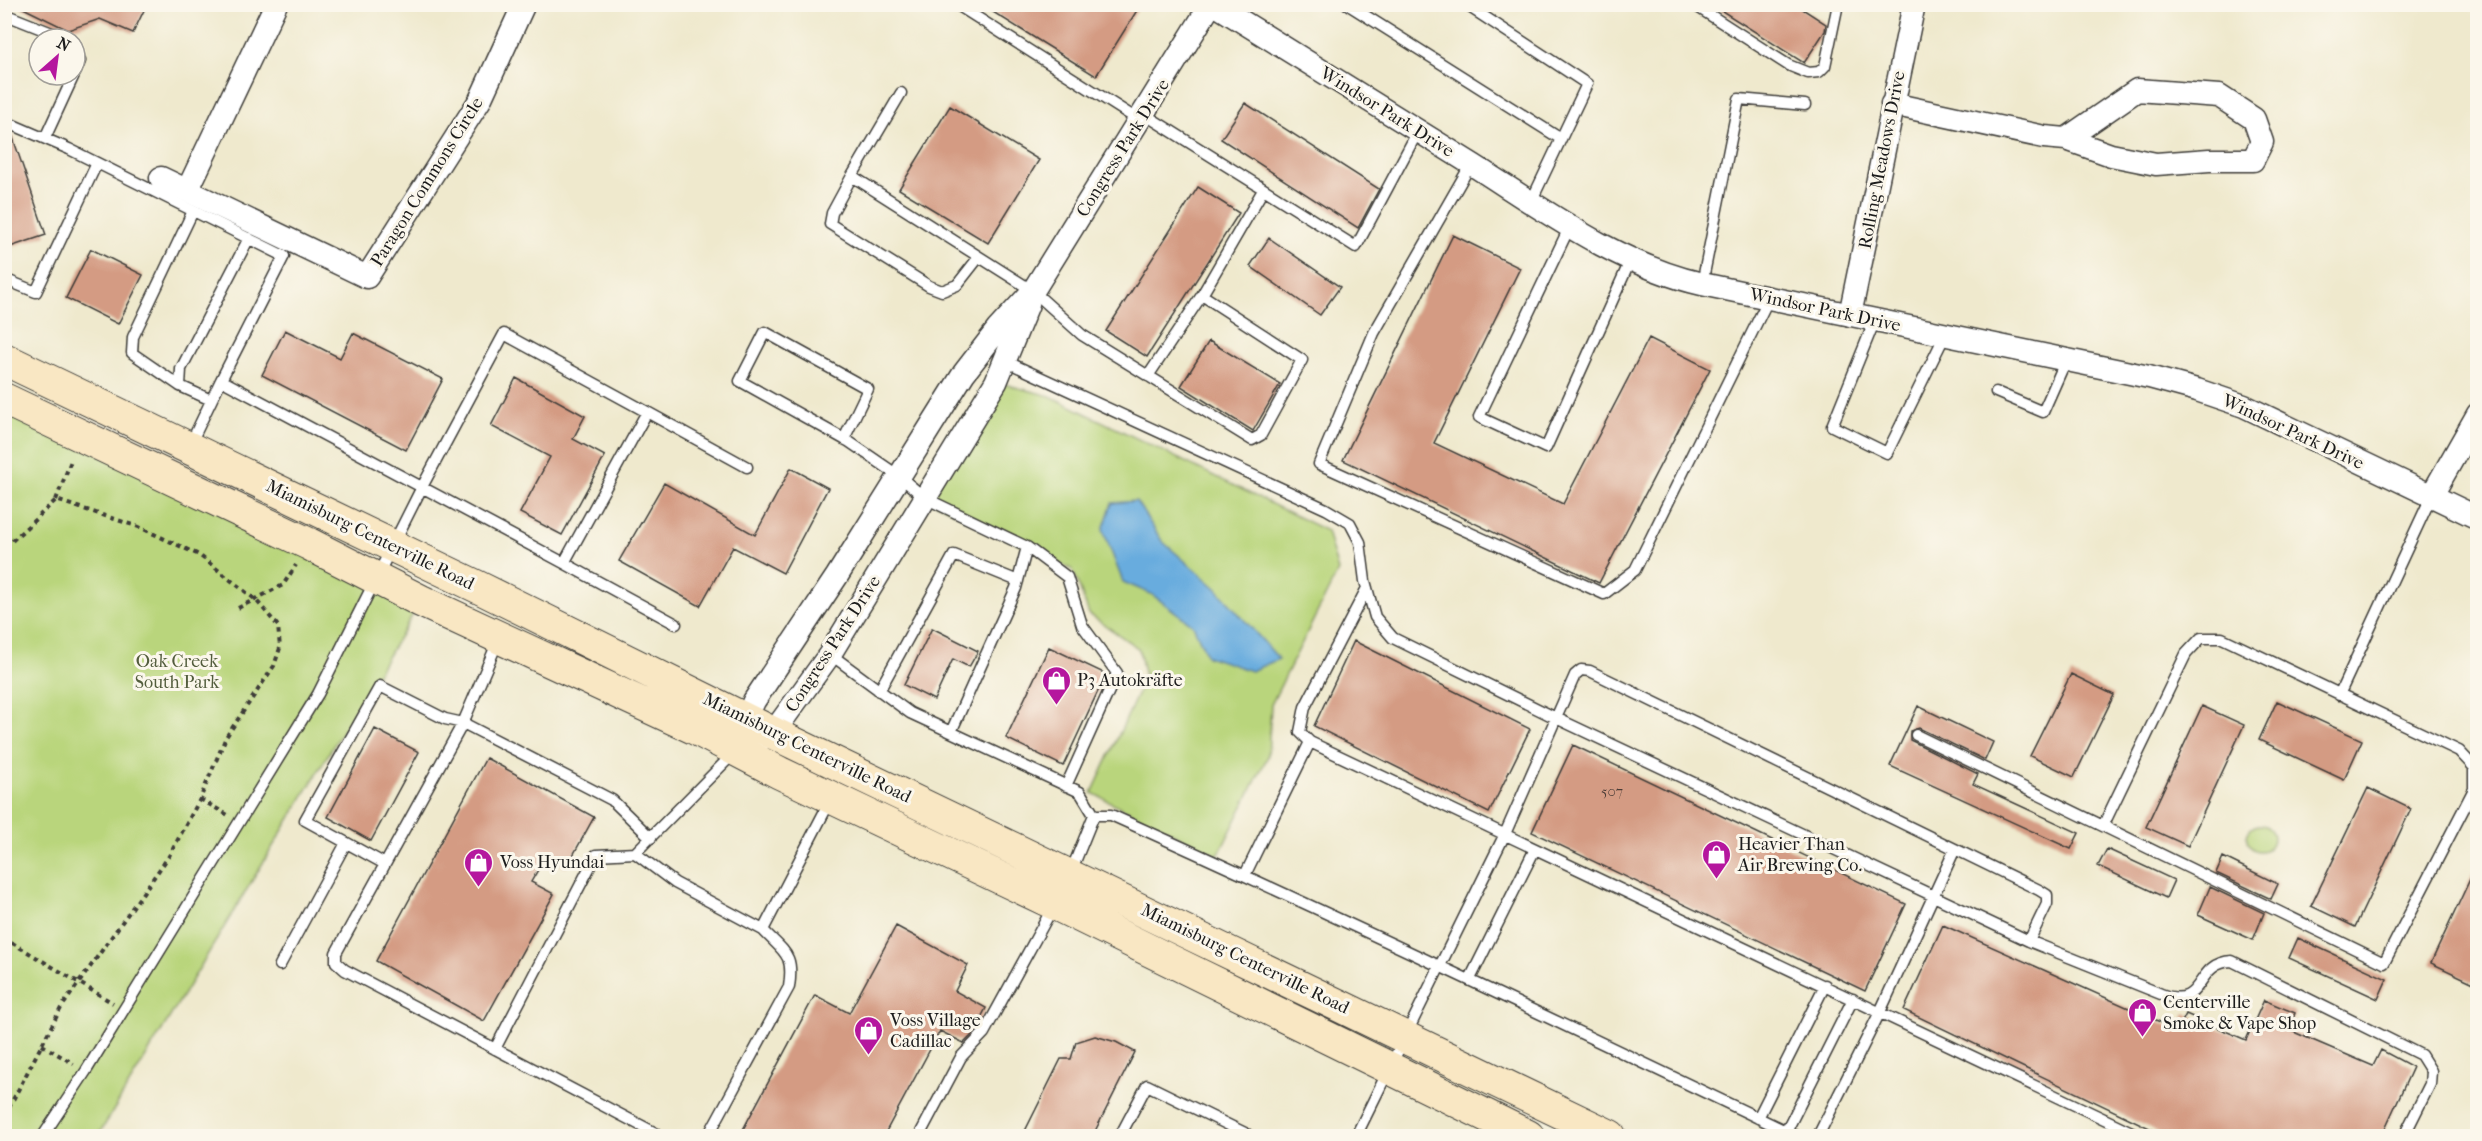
<svg xmlns="http://www.w3.org/2000/svg" width="2482" height="1141" viewBox="0 0 2482 1141" font-family="'IM FELL French Canon',serif">
  <rect width="100%" height="100%" fill="#fbf7ec"/>
  <filter id="ink" filterUnits="userSpaceOnUse"><feTurbulence type="fractalNoise" baseFrequency=".0167" numOctaves="2"/><feDisplacementMap in="SourceGraphic" scale="12" xChannelSelector="R" yChannelSelector="G"/><feConvolveMatrix kernelMatrix="1 2 1 2 8 2 1 2 1" color-interpolation-filters="sRGB"/></filter>
  <filter id="wash" filterUnits="userSpaceOnUse"><feTurbulence type="fractalNoise" baseFrequency=".008" numOctaves="4" result="noise"/><feDisplacementMap in="SourceGraphic" scale="24" xChannelSelector="R" yChannelSelector="G"/><feGaussianBlur stdDeviation="1.35" result="paint"/><feColorMatrix in="noise" values="0 0 0 0 0 0 0 0 0 0 0 0 0 0 0 0 0 1.4 0 .05"/><feComposite in="paint" operator="in"/></filter>
  <g filter="url(#wash)">
    <rect width="100%" height="100%" fill="#efe9cd"/>
    <path fill="#b9d57b" stroke="#6a784c" stroke-width="1.5" d="M996 382 1050 396 1327 531 1338 571 1271 705 1268 756 1218 856 1092 793 1145 678 1139 649 1089 614 1073 570 925 498Z
      M4 399 421 601 98 1136H5Z
      M2247 838a13 13 0 1 1 26 0a13 13 0 1 1-26 0Z"/>
    <path fill="#68acde" stroke="#42647d" stroke-width="1.5" d="M1136 501 1162 541 1216 588 1279 659 1251 671 1207 656 1193 625 1151 594 1123 582 1103 530 1112 503Z"/>
    <g id="blocks">
      <path fill="#d49b83" d="M15 4H147L133 33 100 19 68 30Z
        M980 4H1141L1096 76Z
        M1711 4H1795L1826 24 1825 31 1804 63Z
        M1245 103 1379 189 1358 228 1221 139Z
        M950 106 1039 160 988 243 899 189Z
        M4 129 11 132 46 235 4 249Z
        M1198 187 1239 213 1147 357 1106 331Z
        M1453 235 1520 268 1434 443 1563 504 1649 338 1710 369 1599 583 1343 460Z
        M1269 238 1340 287 1320 315 1250 266Z
        M91 249 143 275 118 324 66 298Z
        M285 330 340 358 353 333 443 379 406 450 262 375Z
        M1209 341 1280 384 1253 431 1181 386Z
        M516 378 585 416 573 439 605 456 562 535 520 513 550 457 491 426Z
        M791 468 828 488 783 573 733 547 700 606 619 561 664 483 755 535Z
        M932 628 978 651 969 667 953 659 934 700 904 685Z
        M1354 641 1530 729 1489 813 1314 726Z
        M1049 647 1106 674 1063 766 1006 738Z
        M2071 674 2114 695 2074 777 2030 756Z
        M2277 701 2362 740 2344 780 2259 740Z
        M1918 706 1993 742 1985 760 1919 728 1910 731V740L1978 774 1973 784 2079 833 2071 849 1890 766Z
        M2202 706 2244 725 2188 846 2146 827Z
        M375 729 419 752 371 841 328 817Z
        M1573 745 1906 904 1865 991 1532 832Z
        M486 758 594 817 566 868 546 856 531 882 554 894 484 1021 376 961Z
        M2368 788 2411 809 2355 927 2311 906Z
        M2107 849 2174 880 2166 898 2098 866Z
        M2223 857 2278 884 2271 899 2216 873Z
        M2478 862V985L2431 963Z
        M2210 887 2264 913 2253 940 2198 915Z
        M1943 925 2178 1030 2186 1014 2246 1040 2264 1000 2295 1013 2289 1030 2373 1066 2381 1050 2413 1067 2381 1137H2168L1904 1010Z
        M896 926 968 965 955 991 986 1008 972 1035 964 1043 940 1031 883 1137H739L815 995 849 1013Z
        M2298 938 2387 979 2378 999 2289 958Z
        M1095 1036 1116 1042 1135 1052 1092 1137H1022L1061 1059H1071L1076 1042Z"/>
    </g>
  </g>
  <g filter="url(#ink)">
    <use href="#blocks" fill-opacity="0" stroke="#3c3b37" stroke-width="1.5"/>
    <g fill="none" stroke-linecap="round" stroke-linejoin="round">
      <defs>
        <path id="service" d="M956 4 1140 121
          M1347 4 1561 139
          M1465 4 1587 84 1531 202
          M1693 4 1788 65 1808 73 1819 72 1825 66 1838 4
          M4 14 67 39
          M75 46 80 61 75 73
          M901 93 852 176 1033 291 1082 335 1252 440 1261 435 1302 360 1202 295 1263 190
          M1144 114 1356 247 1418 131
          M4 121 69 149 284 256 221 380
          M45 138 74 75
          M1471 164 1374 333 1319 464 1604 594 1635 570 1769 298
          M852 176 832 213 830 224 929 286 942 291 957 285 979 257
          M1570 226 1479 417 1546 448 1631 259
          M4 279 36 292 97 163
          M1702 284 1739 99 1805 105
          M1875 320 1832 426 1887 453 1945 335
          M1003 360 1326 509 1350 523 1360 542 1365 581 1375 617 1393 638 1556 718 2029 941 2161 994C2207 1011 2192 963 2232 961L2421 1055 2431 1071 2430 1084 2404 1136
          M1148 376 1202 295
          M180 386 132 353 133 337 193 211
          M1996 392 2043 412 2066 360
          M211 400 180 386 181 369 249 238
          M647 412 747 467
          M844 439 868 389 765 332 740 381 844 439 848 441 899 476 925 498 1027 547 1067 577 1082 625 1117 673 1066 786
          M564 563 676 624
          M1367 588 1305 707 1300 732 1310 742 2140 1136
          M498 641 463 723 336 953V962L345 970 661 1136
          M830 654 910 713 1080 792 1094 815 1070 874
          M879 691 954 555 1018 581
          M2339 695 2432 495
          M951 732 1016 588 1027 547
          M1916 735 2384 963 2474 789V767L2459 751 2222 638H2201L2186 654 2103 826
          M1094 815H1111C1341 918 1569 1027 1796 1136
          M635 853 675 883 763 930
          M385 864 305 820 380 686 445 719 463 723 612 800 651 838
          M1245 875 1310 742
          M280 965 346 843
          M1470 979 1535 849
          M495 1049 596 855 635 853 733 754
          M1758 1118 1825 985
          M43 1136 86 1071 318 694 422 487 504 334 647 412 564 563 221 380 189 447
          M708 1136 789 987C794 954 785 953 763 930L830 801
          M919 1136 961 1057 984 1033 1053 907
          M1120 1136 1147 1085 1251 1136
          M1356 1136 1505 834 1575 675 1581 670 1590 671 2039 890 2047 895V904L2029 941
          M1784 1136 1853 999
          M1818 1136 1880 1012 1955 849"/>
        <path id="minor" d="M1214 4C1300 58 1387 111 1473 165 1544 210 1618 265 1702 284L2149 377 2197 390 2244 406 2478 518
          M1892 104 2044 137 2066 139 2111 155 2156 164 2209 160H2253L2262 142 2254 119 2219 96 2137 90 2066 139
          M161 178 367 277 480 100 524 4
          M188 189 276 4
          M1850 315 1914 4
          M2432 495 2478 414
          M742 734 746 719 754 701 837 576 964 373 998 329 1033 291 1211 4
          M760 740 773 733 830 654 996 382 1028 304"/>
        <path id="secondary" d="M4 359 478 587 773 733 1610 1136
          M4 399 309 544 421 601 694 728 780 773 1055 904 1528 1136"/>
      </defs>
      <use href="#service" stroke="#3c3b37" stroke-width="13"/>
      <use href="#minor" stroke="#3c3b37" stroke-width="25"/>
      <use href="#secondary" stroke="#3c3b37" stroke-width="34"/>
      <path stroke="#3c3b37" stroke-width="4" stroke-dasharray="4.5 4.5" stroke-linecap="butt" d="M56 500 72 458
        M4 544 12 541 56 500 139 527 199 555 256 600 278 626 280 648 274 666 226 737 200 799 169 856 61 1008 4 1117
        M238 608 283 585 296 565
        M200 799 228 815
        M4 938 113 1003
        M42 1045 74 1064"/>
      <use href="#service" stroke="#fff" stroke-width="10"/>
      <use href="#minor" stroke="#fff" stroke-width="22"/>
      <use href="#secondary" stroke="#f9e7c3" stroke-width="32"/>
    </g>
  </g>
  <defs>
    <symbol id="shop-pin" viewBox="-11 -11 22 30"><path d="M0 17L-7.5 6A9.5 9.5 0 1 1 7.5 6Z" fill="#b5179e" stroke="#fbf7ec"/><path d="M-5-2.5h2.3a2.7 3.5 0 0 1 5.4 0H5L5.5 6h-11ZM-1.5-2.5h3a1.5 2.3 0 0 0-3 0Z" fill="#fff"/></symbol>
  </defs>
  <g fill-rule="evenodd">
    <use href="#shop-pin" x="1040" y="664" width="33" height="45"/>
    <use href="#shop-pin" x="1700" y="838" width="33" height="45"/>
    <use href="#shop-pin" x="462" y="846" width="33" height="45"/>
    <use href="#shop-pin" x="2126" y="996" width="33" height="45"/>
    <use href="#shop-pin" x="852" y="1014" width="33" height="45"/>
  </g>
  <g text-anchor="middle" dominant-baseline="central" stroke-width="6" stroke-linejoin="round" paint-order="stroke">
    <g font-size="15" fill="#4a3c36">
      <text x="1612" y="791">507</text>
    </g>
    <g font-size="18" fill="#1c1c1c" stroke="#fbf7ec">
      <text transform="translate(1387 112) rotate(32)">Windsor Park Drive</text>
      <text transform="translate(1123 148) rotate(-58)">Congress Park Drive</text>
      <text transform="translate(1882 160) rotate(-79)">Rolling Meadows Drive</text>
      <text transform="translate(427 182) rotate(-58)">Paragon Commons Circle</text>
      <text transform="translate(1825 310) rotate(12)">Windsor Park Drive</text>
      <text transform="translate(2293 432) rotate(25)">Windsor Park Drive</text>
      <text transform="translate(370 535) rotate(26)">Miamisburg Centerville Road</text>
      <text transform="translate(833 644) rotate(-57)">Congress Park Drive</text>
      <text transform="translate(807 748) rotate(26)">Miamisburg Centerville Road</text>
      <text transform="translate(1245 959) rotate(26)">Miamisburg Centerville Road</text>
    </g>
    <g font-size="18" fill="#535d3d" stroke="#fbf7ec">
      <text x="177" y="661">Oak Creek<tspan x="177" dy="21">South Park</tspan></text>
    </g>
    <g font-size="18" fill="#1c1c1c" stroke="#fbf7ec" text-anchor="start">
      <text x="1077" y="680">P3 Autokräfte</text>
      <text x="1738" y="844">Heavier Than<tspan x="1738" dy="21">Air Brewing Co.</tspan></text>
      <text x="500" y="862">Voss Hyundai</text>
      <text x="2163" y="1002">Centerville<tspan x="2163" dy="21">Smoke &amp; Vape Shop</tspan></text>
      <text x="890" y="1020">Voss Village<tspan x="890" dy="21">Cadillac</tspan></text>
    </g>
  </g>
  <rect width="2482" height="1141" fill="none" stroke="#fbf7ec" stroke-width="24"/>
  <g transform="translate(57 57) rotate(28)"><circle r="28" fill="#fbf7ec" stroke="#a29f99" stroke-width="1.5"/>
  <path d="M0-4.5L10 22L0 15L-10 22Z" fill="#b5179e"/>
  <text y="-9" font-size="16" font-weight="bold" text-anchor="middle" fill="#1c1c1c">N</text>
  </g>
</svg>
